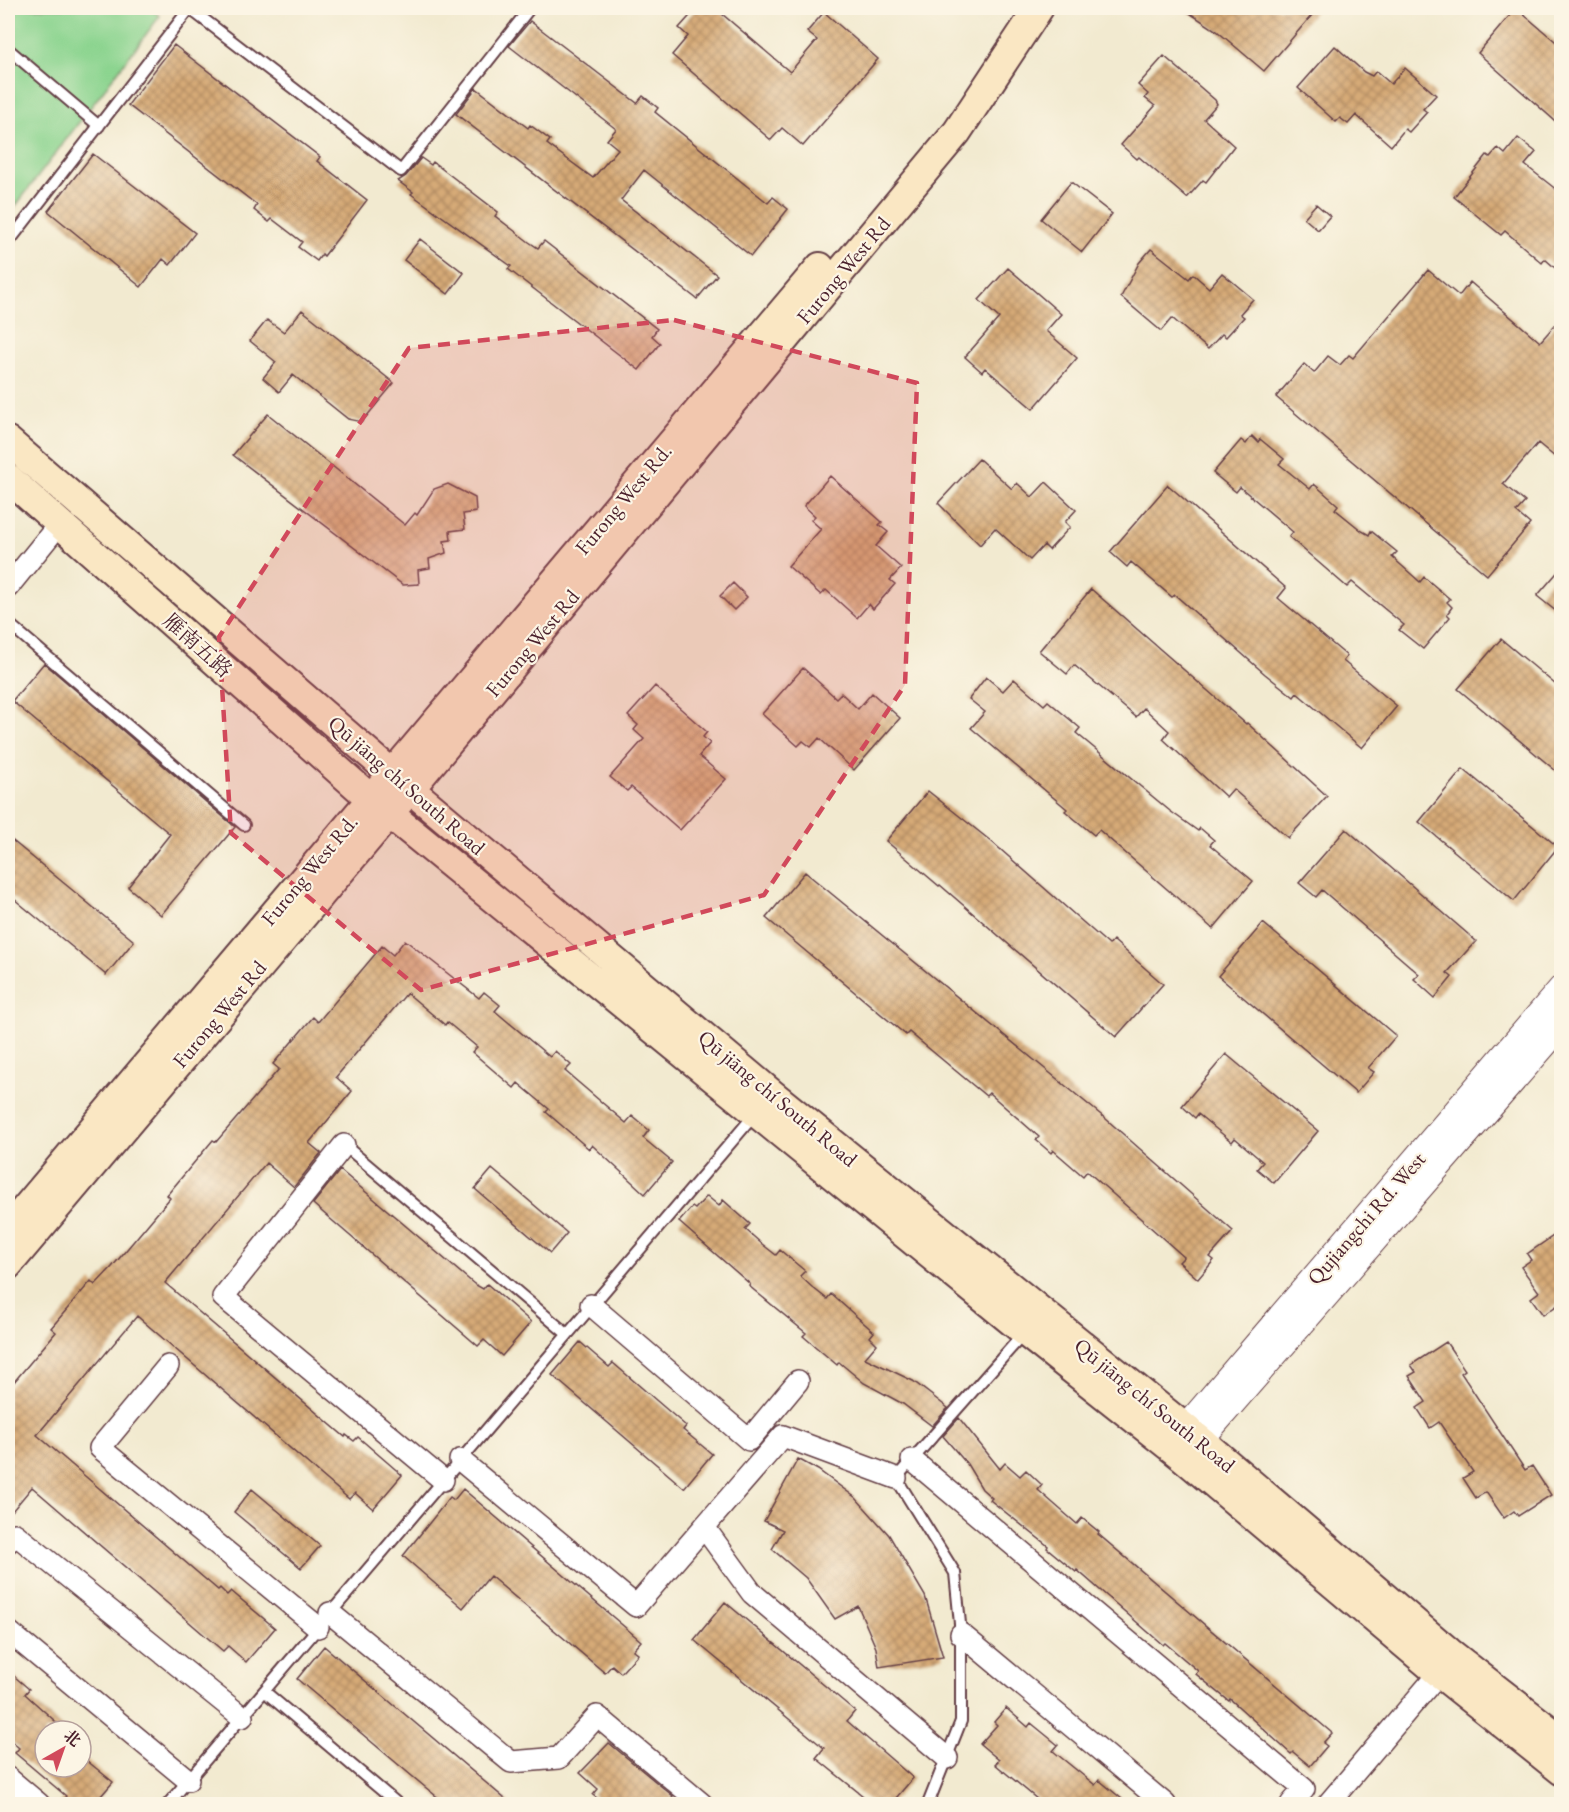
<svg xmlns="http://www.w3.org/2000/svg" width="1569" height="1812" viewBox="0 0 1569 1812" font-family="'EB Garamond','Noto Serif SC',serif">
  <defs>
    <pattern id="building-cross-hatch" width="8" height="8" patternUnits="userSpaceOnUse" patternTransform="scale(1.5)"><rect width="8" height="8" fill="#d6aa77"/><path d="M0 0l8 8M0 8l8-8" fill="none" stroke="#b08a62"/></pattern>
  </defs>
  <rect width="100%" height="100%" fill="#fcf5e5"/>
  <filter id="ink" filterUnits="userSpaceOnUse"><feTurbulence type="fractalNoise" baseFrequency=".0167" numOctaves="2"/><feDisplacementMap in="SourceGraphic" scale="12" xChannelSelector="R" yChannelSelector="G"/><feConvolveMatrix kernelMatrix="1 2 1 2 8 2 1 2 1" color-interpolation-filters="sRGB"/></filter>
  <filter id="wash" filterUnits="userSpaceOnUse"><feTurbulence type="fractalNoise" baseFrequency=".008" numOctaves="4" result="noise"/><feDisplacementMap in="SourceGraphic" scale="24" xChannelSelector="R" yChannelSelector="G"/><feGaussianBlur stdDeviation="1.35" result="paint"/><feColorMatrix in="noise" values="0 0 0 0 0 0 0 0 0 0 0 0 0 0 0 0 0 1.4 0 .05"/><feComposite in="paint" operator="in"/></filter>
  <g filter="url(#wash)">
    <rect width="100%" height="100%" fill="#f2ead0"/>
    <path fill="#8bd48f" stroke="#6a7a5d" stroke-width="1.5" d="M8 8H149L160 16 8 216Z"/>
    <g id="blocks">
      <path fill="url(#building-cross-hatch)" d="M697 8H715L790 72 817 40 807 32 824 12 878 59 803 146 782 128 771 140 672 55 688 36 679 28Z
        M1182 8H1318L1264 71 1217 31Z
        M1516 8 1562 47V127L1478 53Z
        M530 21 637 103 643 96 658 108 655 112 768 203 773 197 788 209 751 256 644 170 621 200 717 275 697 299 456 114 476 88 528 128 530 125 550 140 547 144 593 178 618 149 607 140 616 129 509 46Z
        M174 45 320 157 317 161 367 200 324 256 322 254 317 261 298 247 302 242 272 219 269 222 254 210 257 205 128 105Z
        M1335 46 1364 72 1372 76 1376 71 1391 84 1405 68 1436 95 1423 109 1427 112 1409 132 1405 129 1391 146 1356 115 1348 124 1340 118 1336 122 1298 88Z
        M1164 56 1215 100 1217 104 1204 119 1234 146 1206 182 1203 180 1187 198 1139 157 1137 159 1121 145 1155 106 1145 98 1148 94 1138 85Z
        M1518 138 1536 152 1525 165 1562 194V274L1545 259 1542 263 1505 231 1501 235 1454 197 1487 155 1490 157 1498 148 1505 154Z
        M93 154 195 233 170 265 163 259 141 287 48 211Z
        M421 158 431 165 433 162 498 212 495 216 529 242 538 248 544 241 657 329 652 336 660 343 639 370 508 269 511 266 411 194 413 192 398 181 406 176Z
        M1071 182 1112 214 1082 252 1041 219Z
        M1316 204 1330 216 1318 230 1304 218Z
        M420 239 464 273 448 294 404 260Z
        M1151 249 1189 279 1193 274 1209 288 1222 273 1253 299 1240 314 1244 317 1226 337 1222 334 1208 349 1172 318 1161 331 1121 297 1139 263Z
        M1008 268 1061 314 1046 331 1077 358 1033 409 985 368 982 372 965 357 999 318 979 300Z
        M1428 270 1459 296 1470 282 1540 342 1562 317V463L1538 443 1503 484 1525 502 1516 512 1530 524 1487 575 1276 397 1304 364 1314 373 1328 356 1340 365 1349 355 1353 358Z
        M302 310 394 383 362 422 348 419 293 375 279 392 263 378 276 362 250 341 267 320 284 332Z
        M268 414 405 525 415 513 417 515 434 489 448 484 475 498 476 512 463 514 465 529 450 531 451 540 444 541 446 553 429 559 430 568 418 570 419 584 403 585 233 455Z
        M1252 436 1258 442 1260 439 1284 459 1279 464 1310 489 1314 484 1338 505 1335 509 1362 531 1369 535 1371 531 1397 552 1392 557 1420 582 1424 577 1450 599 1447 602 1452 607 1447 614 1450 617 1423 649 1399 630 1404 625 1352 582 1347 587 1289 537 1293 532 1240 487 1236 492 1213 473 1241 440 1246 444Z
        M979 459 1012 489 1017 483 1032 497 1046 482 1076 510 1065 522 1070 527 1049 550 1044 545 1030 560 995 528 980 545 938 503Z
        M830 476 882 522 879 525 888 532 876 546 901 568 890 580 895 584 873 609 869 604 857 618 826 590 821 595 788 566 821 529 811 520 815 516 804 506Z
        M1168 485 1286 588 1278 598 1347 656 1343 661 1397 706 1362 748 1297 693 1294 697 1265 674 1175 595 1172 597 1131 562 1127 567 1110 552Z
        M1562 567V616L1537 596Z
        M733 583 747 597 734 610 720 596Z
        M1091 589 1246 724 1247 723 1327 796 1288 838 1233 789 1226 797 1163 739 1169 731 1144 708 1136 717 1074 665 1067 674 1039 651Z
        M1501 639 1562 690V776L1458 689Z
        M44 663 235 827 161 915 128 887 170 834 12 701Z
        M803 668 836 698 841 693 858 709 872 693 900 718 854 770 819 738 811 747 803 741 798 746 762 714Z
        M986 677 1003 691 1014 679 1044 705 1048 701 1080 728 1076 733 1170 811 1198 831 1200 828 1214 840 1210 845 1253 881 1213 929 1099 830 1094 835 1065 811 1067 809 971 728 985 712 969 699Z
        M655 686 707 732 703 737 710 743 699 756 726 779 680 830 631 787 627 791 610 777 644 739 634 730 638 725 628 716Z
        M1463 769 1558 847 1514 901 1419 822Z
        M928 791 992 842 1109 945 1113 940 1163 984 1116 1037 940 885 939 886 886 841Z
        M1346 829 1476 941 1447 973 1452 977 1435 998 1414 979 1419 974 1322 890 1316 897 1299 883Z
        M8 837 134 941 106 975 8 894Z
        M805 872 1106 1119 1233 1231 1210 1257 1214 1260 1198 1279 1179 1262 1184 1257 1087 1171 1083 1176 1053 1150 1051 1153 1036 1140 1039 1137 989 1093 986 1096 909 1032 906 1035 766 918Z
        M1263 923 1396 1036 1368 1068 1374 1072 1356 1093 1218 976Z
        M405 940 479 998 484 992 500 1005 495 1011 550 1057 555 1051 571 1065 565 1071 626 1123 632 1116 649 1130 643 1138 672 1162 645 1194 592 1145 589 1149 546 1112 549 1109 518 1083 514 1088 472 1052 477 1047 447 1022 445 1025 407 993 336 1077 352 1091 309 1143 321 1153 294 1187 266 1163 165 1283 345 1437 346 1435 354 1441 358 1437 402 1475 373 1509 355 1493 349 1499 137 1316 37 1435 218 1590 220 1588 227 1595 231 1591 275 1628 246 1662 228 1646 223 1651 32 1487 8 1516V1389L56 1332 51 1328 91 1281 95 1285 112 1267 170 1198 167 1195 213 1140 216 1142 279 1069 273 1064 313 1017 318 1022 382 946 393 955Z
        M1226 1054 1318 1131 1274 1183 1257 1169 1263 1162 1235 1138 1232 1142 1198 1114 1195 1118 1182 1106Z
        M492 1169 567 1233 550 1253 475 1189Z
        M340 1170 474 1284 483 1289 487 1284 531 1322 502 1356 484 1340 478 1346 313 1204Z
        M707 1196 719 1206 723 1200 750 1224 745 1229 762 1244 776 1255 780 1250 805 1271 800 1276 813 1288 827 1299 831 1294 874 1332 870 1337 877 1344 865 1358 913 1381 948 1408 932 1426 903 1404 864 1383 839 1362 837 1365 803 1336 806 1333 749 1286 750 1284 679 1222 692 1207 695 1209Z
        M1562 1230V1302L1543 1315 1531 1298 1539 1292 1521 1267 1531 1260 1527 1254Z
        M580 1342 609 1367 613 1363 686 1426 683 1430 712 1454 684 1488 552 1375Z
        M1446 1342 1465 1370 1461 1373 1525 1470 1532 1466 1551 1495 1518 1516 1514 1511 1504 1518 1486 1492 1476 1498 1463 1478 1473 1472 1439 1422 1430 1428 1417 1408 1426 1402 1409 1376 1416 1372 1411 1365Z
        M959 1418 1000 1469 1005 1463 1020 1476 1026 1470 1042 1485 1038 1490 1077 1524 1082 1518 1099 1532 1098 1534 1332 1733 1323 1743 1327 1746 1310 1766 1293 1752 1291 1754 1230 1699 1229 1701 1196 1674 1198 1671 1165 1643 1163 1645 1077 1570 1076 1572 1047 1548 1048 1546 990 1500 992 1498 982 1489 967 1464 943 1436Z
        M798 1459 818 1470 856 1498 889 1535 925 1596 943 1657 879 1667 876 1648 858 1606 835 1619 806 1578 772 1549 783 1530 764 1521Z
        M252 1489 320 1546 301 1568 234 1512Z
        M463 1489 641 1641 633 1650 638 1654 621 1673 612 1665 605 1673 490 1576 463 1608 403 1556 450 1497 454 1500Z
        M725 1602 855 1711 847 1721 913 1778 891 1804H873L816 1758 824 1748 694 1640Z
        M324 1646 511 1804H446L425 1787 297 1679Z
        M8 1671 29 1689 25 1694 66 1731H45V1767H81V1756L113 1782 94 1804H59L66 1796 15 1753 19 1748 8 1738Z
        M1006 1708 1028 1727 1031 1723 1058 1745 1053 1751 1095 1785 1099 1780 1128 1804H1043L995 1764 999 1760 980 1744 997 1725 994 1722Z
        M609 1743 673 1796 666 1804H605L593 1795 598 1789 580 1773Z"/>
    </g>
  </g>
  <g filter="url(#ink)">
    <use href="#blocks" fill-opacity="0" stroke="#633d44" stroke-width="1.5"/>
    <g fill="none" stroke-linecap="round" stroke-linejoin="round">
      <defs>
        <path id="service" d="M189 8 401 171 530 8
          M8 49 99 126
          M8 243 190 8
          M8 623 244 825
          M344 1145 567 1334
          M264 1691 398 1804
          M168 1804 756 1113
          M928 1804 961 1721V1634L955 1573 896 1478 1025 1332"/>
        <path id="minor" d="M8 587 60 523
          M344 1145 223 1297 443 1480
          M591 1305 749 1440 798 1381
          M168 1366 100 1448 318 1627
          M460 1460 636 1606 704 1527
          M912 1460 1304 1789 1291 1804
          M896 1478 783 1436 704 1527 752 1593 947 1758
          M8 1542 15 1534 242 1717
          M330 1613 511 1762 559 1758 597 1716 702 1804
          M8 1631 188 1780
          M961 1634 1165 1804
          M8 1778 39 1804
          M1328 1804 1439 1673"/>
        <path id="tertiary" d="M1172 1444 1562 988
          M1186 1456 1562 1024"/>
        <path id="secondary" d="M8 441 410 789 772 1094 1200 1440 1449 1652 1562 1740
          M8 478 370 798 1025 1332 1184 1458 1439 1673 1562 1771
          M8 1229 820 267
          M8 1265 410 789 957 132 1039 8"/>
      </defs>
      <use href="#service" stroke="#633d44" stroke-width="14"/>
      <use href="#minor" stroke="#633d44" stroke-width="24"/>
      <use href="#tertiary" stroke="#633d44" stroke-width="28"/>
      <use href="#secondary" stroke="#633d44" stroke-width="32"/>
      <use href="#service" stroke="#fff" stroke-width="10"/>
      <use href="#minor" stroke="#fff" stroke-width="21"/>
      <use href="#tertiary" stroke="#fff" stroke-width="26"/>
      <use href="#secondary" stroke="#fae7c3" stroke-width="28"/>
    </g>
  </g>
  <path fill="#d1495b" fill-opacity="0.2" stroke="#d1495b" stroke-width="4.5" stroke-dasharray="12 8" stroke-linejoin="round" d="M674 320 917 383 905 685 764 895 421 990 231 833 219 637 409 348Z"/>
  <g text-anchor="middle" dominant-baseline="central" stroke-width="4.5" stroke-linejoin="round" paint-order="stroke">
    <g font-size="21" fill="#4a1f2b" stroke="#fcf5e5">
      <text transform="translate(843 270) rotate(-50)">Furong West Rd</text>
      <text transform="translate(623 499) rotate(-50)">Furong West Rd.</text>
      <text transform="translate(532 643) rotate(-50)">Furong West Rd</text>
      <text transform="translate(198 645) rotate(42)">雁南五路</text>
      <text transform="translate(407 785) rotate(41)">Qū jiāng chí South Road</text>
      <text transform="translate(309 870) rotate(-50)">Furong West Rd.</text>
      <text transform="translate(219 1014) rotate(-50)">Furong West Rd</text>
      <text transform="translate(778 1098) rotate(40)">Qū jiāng chí South Road</text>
      <text transform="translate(1366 1218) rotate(-49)">Qujiangchi Rd. West</text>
      <text transform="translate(1155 1405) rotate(39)">Qū jiāng chí South Road</text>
    </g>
  </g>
  <rect width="1569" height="1812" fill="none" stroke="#fcf5e5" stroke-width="30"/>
  <g transform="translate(63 1749) rotate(40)"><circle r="28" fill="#fcf5e5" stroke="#b59f9b" stroke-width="1.5"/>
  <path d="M0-4.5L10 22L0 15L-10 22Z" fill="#d1495b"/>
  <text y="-9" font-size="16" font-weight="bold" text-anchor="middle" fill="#4a1f2b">北</text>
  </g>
</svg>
